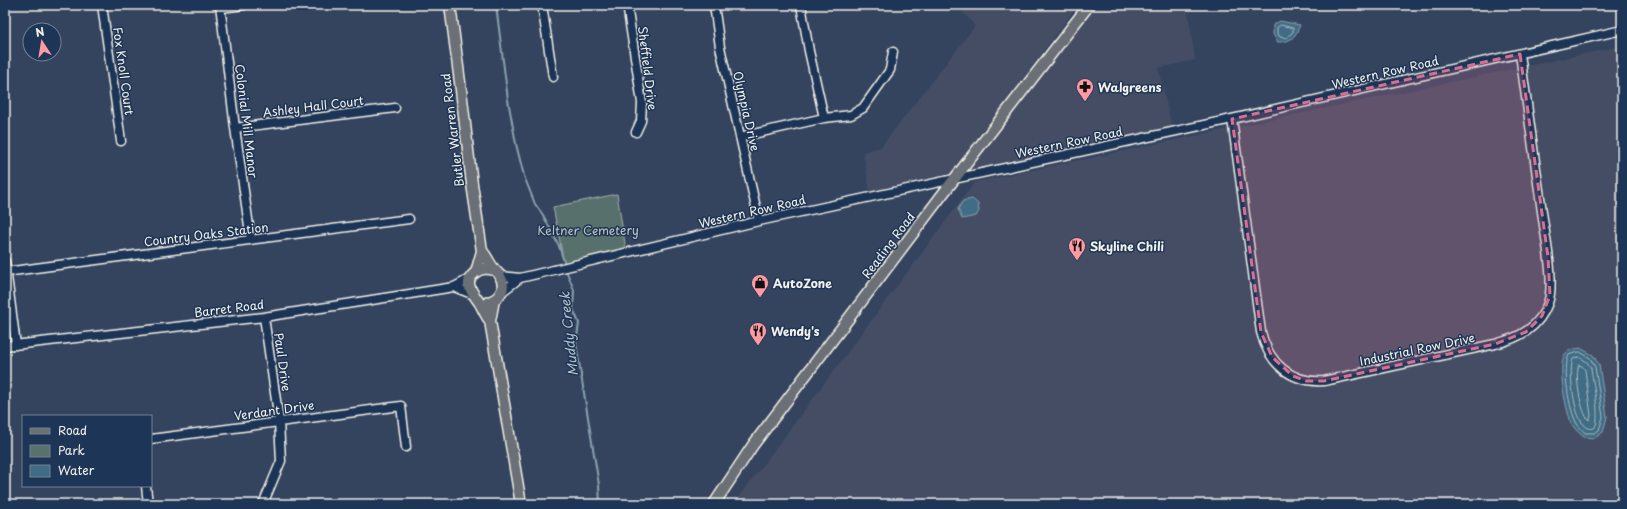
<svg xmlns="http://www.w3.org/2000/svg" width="1627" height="509" viewBox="0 0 1627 509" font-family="'Playpen Sans',sans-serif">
  <rect width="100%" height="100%" fill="#34445f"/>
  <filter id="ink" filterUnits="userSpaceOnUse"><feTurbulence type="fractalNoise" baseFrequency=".025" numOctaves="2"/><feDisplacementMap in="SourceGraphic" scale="8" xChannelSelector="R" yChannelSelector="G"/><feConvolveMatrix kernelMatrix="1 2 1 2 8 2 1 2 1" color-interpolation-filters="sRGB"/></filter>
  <g filter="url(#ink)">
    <path fill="#444e65" d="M957 5H1078L952 173 870 192 863 152 881 147 975 26Z
      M1089 5H1187L1195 60 1158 68 1173 132 956 178Z
      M1622 46V504H734L975 182Z"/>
    <path fill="#59706c" stroke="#a6b0aa" d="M617 194 626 250 565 268 553 207Z"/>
    <path fill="#406c85" stroke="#88a1ad" d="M1280 21 1300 25C1295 38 1291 42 1277 42L1273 34V25Z
      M972 199 978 204 979 211 976 216 962 219 958 209 963 201Z
      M1580 348 1593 355 1599 365 1607 417 1603 432 1595 438 1584 437C1580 434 1576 430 1573 426 1566 414 1556 363 1566 353 1569 349 1576 349 1580 348Z"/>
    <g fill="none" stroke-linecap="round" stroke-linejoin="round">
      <path stroke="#acbcc0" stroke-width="1" d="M1281 25 1293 28V32L1286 38 1280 37 1277 33V28Z
        M1580 352 1590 358 1595 367 1603 417 1599 430 1594 433H1585C1583 430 1579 427 1577 424 1569 410 1562 369 1569 355Z
        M1579 357 1587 362 1591 368C1592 378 1602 422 1594 428 1592 429 1589 428 1588 428 1585 426 1583 424 1581 421 1574 410 1568 370 1573 359Z
        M1579 365 1582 366 1585 370 1591 416 1589 420C1581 415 1574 373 1579 365Z"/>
      <path stroke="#88a1ad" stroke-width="2" d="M496 5 508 100 516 144 524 176 535 204 543 215 559 246 565 265
        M566 270 574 290 573 309 579 323 576 344 599 485 600 504"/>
      <defs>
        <path id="minor" d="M102 5 121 141
          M220 5 235 128 251 240
          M542 5 553 77
          M627 5 642 103 641 121 636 132
          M714 5 720 47 759 221
          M221 8 244 5
          M824 118 851 115 863 108 890 70 893 52
          M1232 119 1261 332C1269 364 1291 383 1324 381L1495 344C1519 338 1539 328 1548 303 1555 284 1546 240 1543 219 1535 164 1528 109 1520 54
          M235 128 395 108
          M740 137 824 118 809 51 801 5
          M5 261 16 345
          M5 272 409 219
          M500 276 520 278 759 221 1232 119 1622 30
          M454 287 472 294
          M503 291 520 278
          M5 346 264 317 454 287 471 278
          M151 439 401 406 406 447
          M146 486 148 504
          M263 504 281 461 279 421 264 317"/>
        <path id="major" d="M450 5 461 90 472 184 482 251 476 272
          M482 251C487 256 489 263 494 269 496 272 499 273 500 276 507 288 500 299 488 302
          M494 300 490 321 521 504
          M490 321C485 315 483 308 479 302 472 292 462 282 476 272 481 268 489 268 494 270
          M714 504 753 445 942 195 1089 5"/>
      </defs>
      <use href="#minor" stroke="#f4f1e8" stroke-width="11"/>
      <use href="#major" stroke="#f4f1e8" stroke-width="13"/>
      <use href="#minor" stroke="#1d3557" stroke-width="8"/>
      <use href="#major" stroke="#6b7074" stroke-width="10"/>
      <path stroke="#f4f1e8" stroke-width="2" d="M946 502 948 504"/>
    </g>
  </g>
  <path fill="#d66f93" fill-opacity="0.2" stroke="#d66f93" stroke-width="3" stroke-dasharray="8 5" stroke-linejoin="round" d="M1520 54 1548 257 1550 295 1542 316 1526 332 1495 344 1324 381H1306L1293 376 1272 357 1261 332 1232 119Z"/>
  <defs>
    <symbol id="pharmacy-pin" viewBox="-11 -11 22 30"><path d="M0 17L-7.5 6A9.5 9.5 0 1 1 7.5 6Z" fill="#ff9aa2" stroke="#1d3557"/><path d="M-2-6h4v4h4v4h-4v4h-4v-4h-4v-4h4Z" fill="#111"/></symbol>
    <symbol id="restaurant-pin" viewBox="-11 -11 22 30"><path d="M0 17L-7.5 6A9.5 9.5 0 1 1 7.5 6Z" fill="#ff9aa2" stroke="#1d3557"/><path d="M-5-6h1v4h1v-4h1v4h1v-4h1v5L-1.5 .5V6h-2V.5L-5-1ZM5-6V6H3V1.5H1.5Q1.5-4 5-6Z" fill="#111"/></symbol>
    <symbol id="shop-pin" viewBox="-11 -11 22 30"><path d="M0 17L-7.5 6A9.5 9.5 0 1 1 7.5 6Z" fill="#ff9aa2" stroke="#1d3557"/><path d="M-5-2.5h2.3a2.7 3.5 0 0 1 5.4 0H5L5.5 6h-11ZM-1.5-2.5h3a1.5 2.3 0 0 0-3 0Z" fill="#111"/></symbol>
  </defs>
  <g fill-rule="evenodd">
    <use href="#pharmacy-pin" x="1075" y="77" width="20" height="27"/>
    <use href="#restaurant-pin" x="1067" y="236" width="20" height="27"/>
    <use href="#shop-pin" x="750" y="273" width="20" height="27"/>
    <use href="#restaurant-pin" x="748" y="321" width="20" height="27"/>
  </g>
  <g text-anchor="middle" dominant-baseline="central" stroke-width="3" stroke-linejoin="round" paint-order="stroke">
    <g font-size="12" fill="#f4f1e8" stroke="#1d3557">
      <text transform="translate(648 68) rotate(83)">Sheffield Drive</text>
      <text transform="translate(124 71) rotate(82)">Fox Knoll Court</text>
      <text transform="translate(1385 72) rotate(-13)">Western Row Road</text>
      <text transform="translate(313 106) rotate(-7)">Ashley Hall Court</text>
      <text transform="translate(747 111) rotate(77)">Olympia Drive</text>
      <text transform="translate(247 121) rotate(83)">Colonial Mill Manor</text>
      <text transform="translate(452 130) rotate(-97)">Butler Warren Road</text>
      <text transform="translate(1069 142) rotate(-12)">Western Row Road</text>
      <text transform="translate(752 211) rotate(-13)">Western Row Road</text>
      <text transform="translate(206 234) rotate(-7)">Country Oaks Station</text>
      <text transform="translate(888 245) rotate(-53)">Reading Road</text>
      <text transform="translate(229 308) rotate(-7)">Barret Road</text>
      <text transform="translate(1417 349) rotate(-12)">Industrial Row Drive</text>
      <text transform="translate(283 362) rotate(82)">Paul Drive</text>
      <text transform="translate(274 410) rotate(-8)">Verdant Drive</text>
    </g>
    <g font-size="12" font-weight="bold" fill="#f4f1e8" stroke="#1d3557" text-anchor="start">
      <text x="1098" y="87">Walgreens</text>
      <text x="1090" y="246">Skyline Chili</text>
      <text x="773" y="283">AutoZone</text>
      <text x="771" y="331">Wendy's</text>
    </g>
    <g font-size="12" fill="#bec4bd" stroke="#1d3557">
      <text x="588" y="230">Keltner Cemetery</text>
    </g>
    <g font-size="13" font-style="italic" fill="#b5c2c5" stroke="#1d3557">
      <text transform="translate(568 334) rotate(-96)">Muddy Creek</text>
    </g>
  </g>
  <rect width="1627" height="509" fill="none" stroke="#1d3557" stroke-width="20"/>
  <rect x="10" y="10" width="1607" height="489" fill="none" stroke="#f4f1e8" stroke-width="1.5" filter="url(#ink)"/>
  <rect x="22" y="415" width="130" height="72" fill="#1d3557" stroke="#738091"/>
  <rect x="30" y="428" width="20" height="6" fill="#6b7074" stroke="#738091"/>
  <text x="58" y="435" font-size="12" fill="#f4f1e8">Road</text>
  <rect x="30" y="445" width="20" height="12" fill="#59706c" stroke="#738091"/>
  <text x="58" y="455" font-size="12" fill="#f4f1e8">Park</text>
  <rect x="30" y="465" width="20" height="12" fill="#406c85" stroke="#738091"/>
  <text x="58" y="475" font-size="12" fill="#f4f1e8">Water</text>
  <g transform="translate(42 42) rotate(348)"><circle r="19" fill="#1d3557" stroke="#738091"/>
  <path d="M0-3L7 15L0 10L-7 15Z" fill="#ff9aa2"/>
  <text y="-6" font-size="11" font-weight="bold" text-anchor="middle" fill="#f4f1e8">N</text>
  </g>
</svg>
